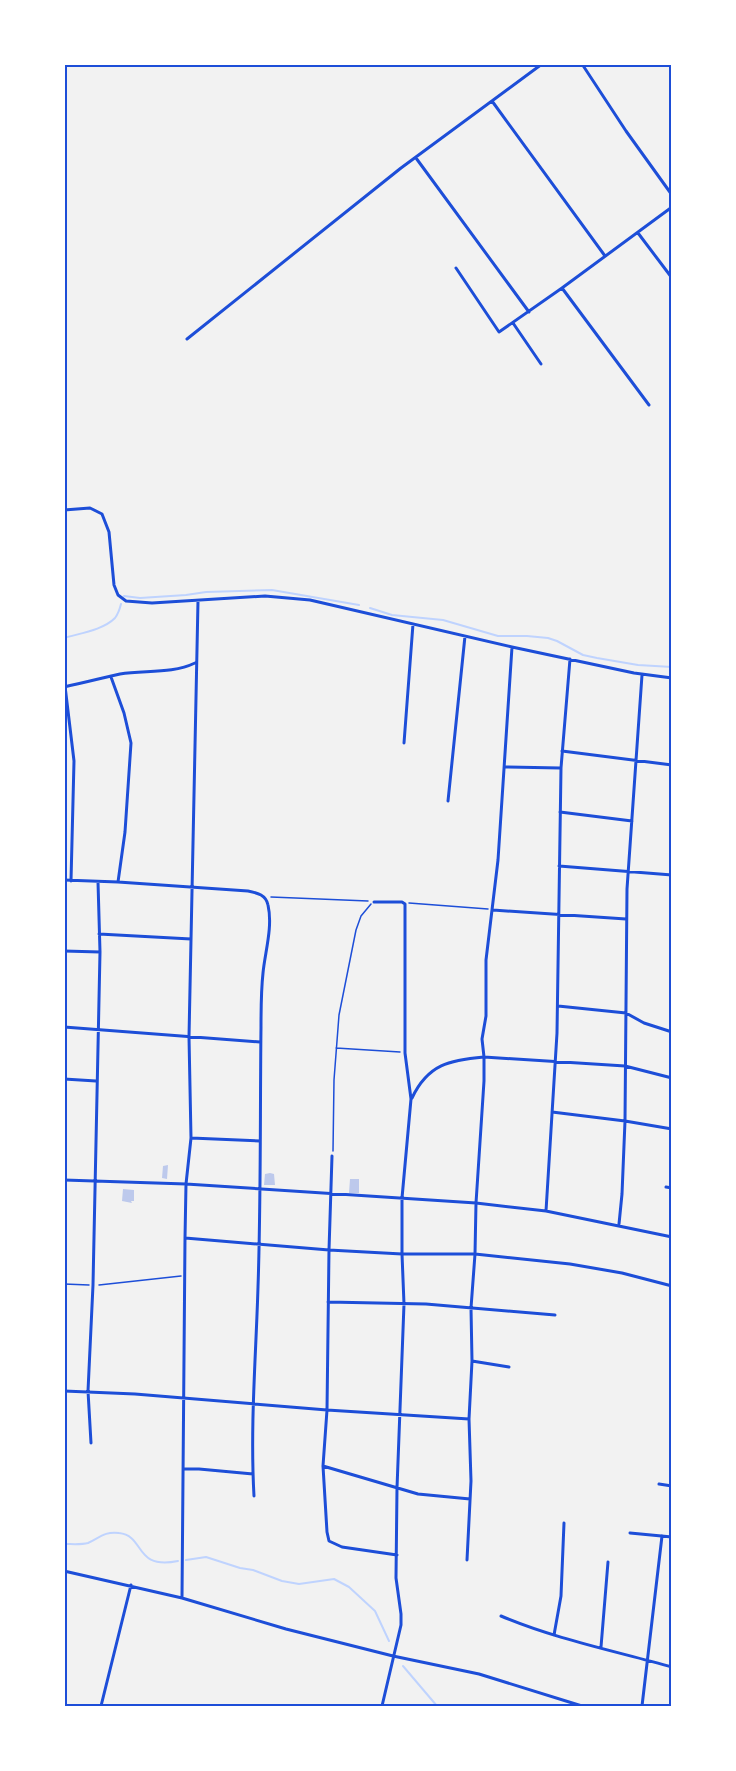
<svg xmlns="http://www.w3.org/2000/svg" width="736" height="1771" viewBox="0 0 736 1771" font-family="'DM Sans',sans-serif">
  <rect width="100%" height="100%" fill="#f2f2f2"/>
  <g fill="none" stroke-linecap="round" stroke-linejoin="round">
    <path stroke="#bfd3fe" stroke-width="2" d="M124 596 140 598 186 595 206 592 272 590 359 605
      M370 608 392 615 443 620 498 636H527L548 638 557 641 583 655 597 658 638 665 672 667
      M64 638C81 633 103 630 115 618 118 614 120 608 121 604
      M64 1544C72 1544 81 1545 88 1543 99 1538 105 1531 119 1533 146 1536 133 1570 178 1561
      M186 1560 206 1557 240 1568 253 1570 282 1581 299 1584 334 1579 349 1587 375 1611 389 1641
      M403 1666 437 1706"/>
  </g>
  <path fill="#bdc9ec" d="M168 1165 167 1179 162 1178 163 1166Z
    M270 1173 274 1174 275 1185H264L265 1174Z
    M350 1179H359V1193H349Z
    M123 1189 134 1190V1201H131L132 1203 122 1201Z"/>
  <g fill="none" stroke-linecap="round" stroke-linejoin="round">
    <path stroke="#1d4ed8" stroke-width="1.5" d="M271 897 368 901
      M409 903 488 909
      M336 1048 400 1052
      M333 1151 334 1080 339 1015 356 930 361 916 371 904
      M64 1284 89 1285
      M99 1285 181 1276"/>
    <path stroke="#1d4ed8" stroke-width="3" d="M582 64 626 131 672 195
      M492 101 605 256
      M416 158 529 312
      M638 233 672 278
      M456 268 499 332 562 288 672 207
      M562 288 649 405
      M513 323 541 364
      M187 339 401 168 542 64
      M64 510 90 508 102 514 109 532 114 585 118 595 126 601 152 603 265 596 310 600 512 647 634 673 672 678
      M111 677 124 713 131 743 125 832 118 882
      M65 686 74 761 71 881
      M64 687C83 683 102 678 120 674 145 670 172 674 195 663
      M404 743 413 624
      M562 751 672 765
      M505 767 560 768
      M448 801 465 636
      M560 812 632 821
      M559 866 672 875
      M64 880 118 882 248 891C258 893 266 895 268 905 273 927 265 952 263 973 261 991 261 1009 261 1027 260 1114 261 1200 258 1287 256 1356 250 1426 254 1496
      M374 902H402L405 904V1053L411 1099 402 1198V1254L404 1304 397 1488 396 1578 401 1614V1625L382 1706
      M493 910 626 919
      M99 934 191 939
      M64 951 100 952
      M558 1006 626 1013 644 1023 672 1032
      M64 1027 260 1042
      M64 1079 96 1081
      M412 1098C428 1064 450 1060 484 1057L625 1066 672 1078
      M552 1112 625 1121 672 1129
      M191 1138 260 1141
      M332 1156 329 1250 327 1410 323 1466 327 1532 329 1541 342 1547 397 1555
      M64 1180 186 1184 476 1203 546 1211 672 1237
      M666 1187 672 1188
      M546 1211 557 1033 561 768 570 659
      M619 1224 622 1194 625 1121 627 889 642 675
      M185 1238 329 1250 402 1254H475L570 1264 622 1273 672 1286
      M328 1302 426 1304 555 1315
      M472 1361 509 1367
      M64 1391 135 1394 327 1410 469 1419
      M91 1443 88 1391 93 1285 100 952 98 882
      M323 1466 418 1494 470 1499
      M184 1469H199L253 1474
      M659 1484 672 1486
      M630 1533 672 1537
      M467 1560 471 1481 469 1419 472 1361 471 1308 475 1254 476 1203 484 1081V1057L482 1039 486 1016V960L498 860 512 647
      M64 1571 182 1598 286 1629 393 1656 479 1674 582 1706
      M182 1598 185 1238 186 1184 191 1138 189 1037 198 601
      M501 1616C555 1639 615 1651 672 1667
      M554 1635 561 1596 564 1523
      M601 1647 608 1562
      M101 1706 131 1585
      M642 1706 662 1536"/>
  </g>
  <rect width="736" height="1771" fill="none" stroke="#ffffff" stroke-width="132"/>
  <rect x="66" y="66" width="604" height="1639" fill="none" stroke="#1d4ed8" stroke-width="2"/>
</svg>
